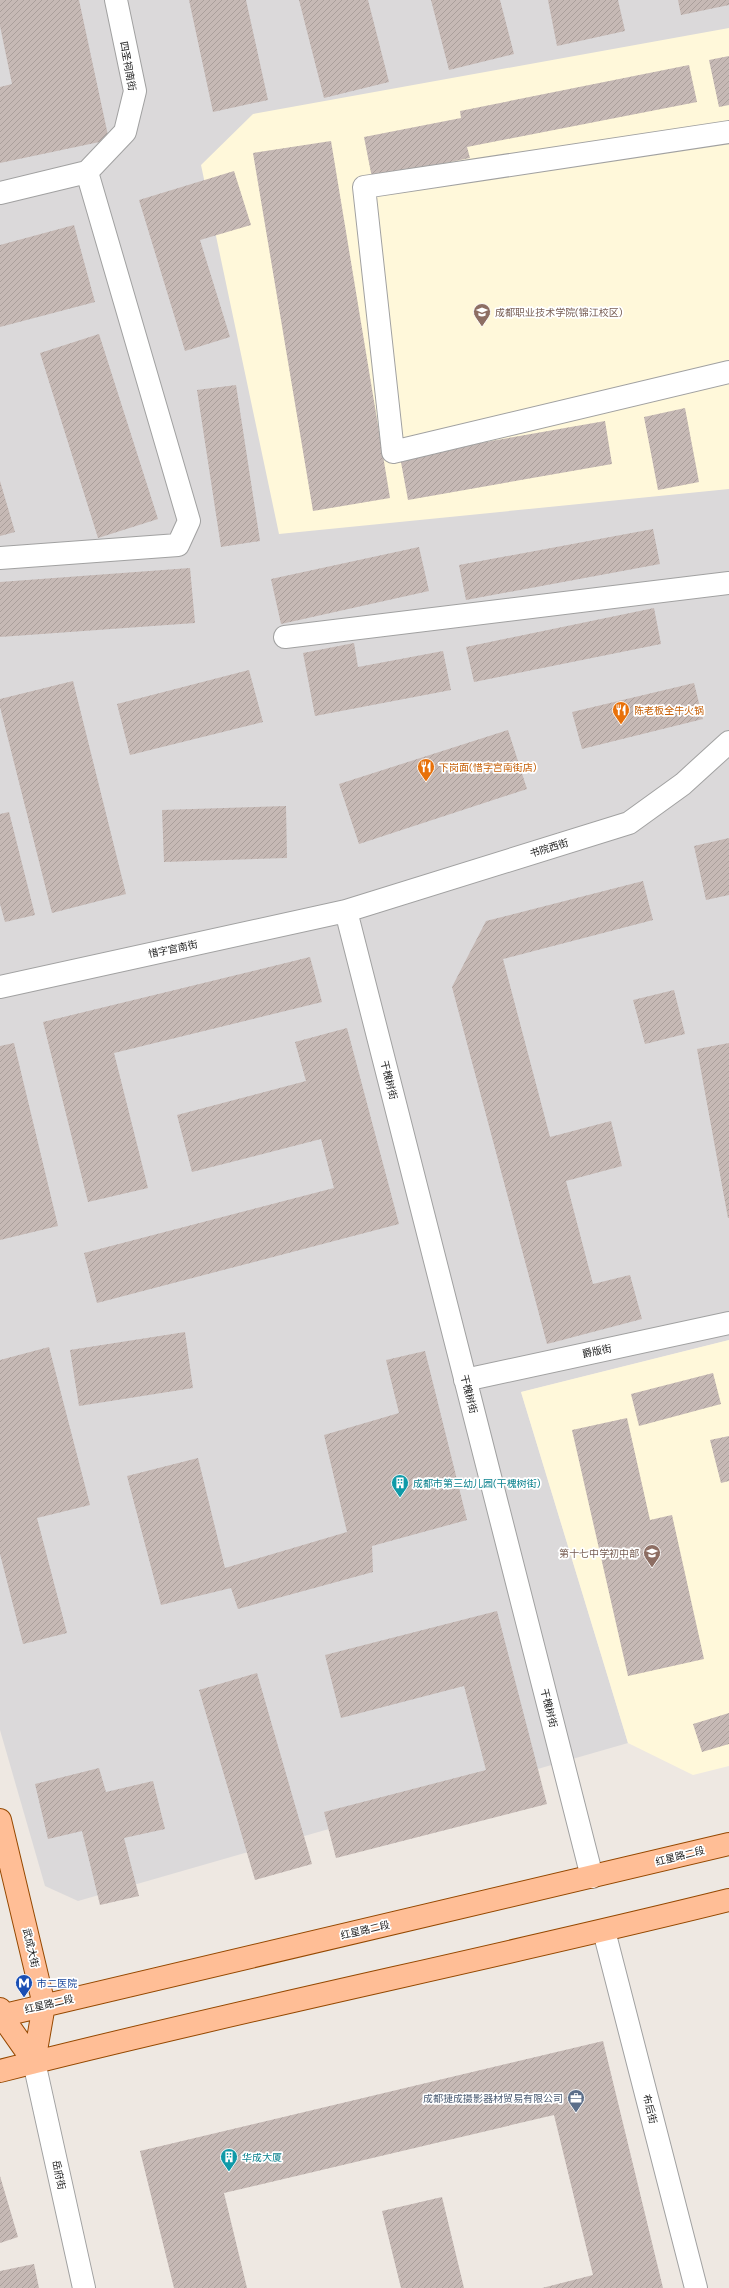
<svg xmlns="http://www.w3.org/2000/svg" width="729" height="2288" viewBox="0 0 729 2288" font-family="'DM Sans','Noto Sans SC',sans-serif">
  <defs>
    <pattern id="building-hatch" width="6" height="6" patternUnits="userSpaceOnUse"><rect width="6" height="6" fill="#c6b9b5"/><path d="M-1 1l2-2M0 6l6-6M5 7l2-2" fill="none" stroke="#aa9f9b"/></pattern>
  </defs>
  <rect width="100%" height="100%" fill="#eee8e2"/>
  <path fill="#dbd9da" d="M0 0H729V1340L521 1392 628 1743 78 1901 45 1886 0 1730Z"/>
  <path fill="#fff8da" d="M729 28V489L279 534 201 165 253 114Z
    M729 1340V1766L693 1775 628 1743 521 1392Z"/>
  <path fill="url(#building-hatch)" d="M0 0H79L109 140 0 163V87L12 84 0 26Z
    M189 0H246L268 100 213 112Z
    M299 0H368L389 82 324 98Z
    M431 0H500L514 54 449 70Z
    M548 0H618L625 31 557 46Z
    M678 0H729V5L681 15Z
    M729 56V105L719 107 709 60Z
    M689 65 697 102 467 147 470 158 372 178 364 137 461 118 460 111Z
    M331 141 390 498 313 511 253 153Z
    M234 171 251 225 200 240 230 337 185 351 139 200Z
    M74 225 95 302 0 327V245Z
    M99 334 158 519 98 538 40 353Z
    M236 385 260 541 221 547 197 390Z
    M685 408 699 482 658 490 644 417Z
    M605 421 612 464 408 500 400 457Z
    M0 481 15 532 0 536Z
    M653 529 660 564 466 600 459 565Z
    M419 547 429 591 281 624 271 579Z
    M190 568 195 623 0 637V582Z
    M654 608 661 644 474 682 466 647Z
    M354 643 358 667 443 651 451 690 315 716 303 653Z
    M249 670 263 722 130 755 117 704Z
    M73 681 126 894 52 913 0 707V699Z
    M694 683 703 719 582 749 572 712Z
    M508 730 527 789 359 844 339 784Z
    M286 806 287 858 164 862 162 810Z
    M9 812 35 915 5 922 0 904V814Z
    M729 838V895L706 900 694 846Z
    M643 881 653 920 503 959 550 1137 611 1121 622 1166 566 1181 593 1284 630 1275 642 1319 547 1344 452 987 486 921Z
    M310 957 322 1002 114 1053 148 1188 88 1202 43 1022Z
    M674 990 685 1034 645 1044 633 1000Z
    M347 1028 399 1224 97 1303 84 1253 334 1188 321 1139 192 1172 177 1115 306 1081 295 1042Z
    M14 1043 58 1226 0 1240V1046Z
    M729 1043V1218H728L697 1049Z
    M185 1332 193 1388 79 1406 70 1350Z
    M49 1347 90 1505 37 1518 67 1633 23 1644 0 1554V1360Z
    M425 1351 467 1520 372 1546 373 1572 238 1609 231 1588 161 1605 127 1476 198 1458 225 1568 347 1532 324 1435 399 1413 386 1360Z
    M713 1373 721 1404 639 1426 631 1394Z
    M627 1418 650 1520 672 1515 704 1659 628 1676 572 1430Z
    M729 1436V1481L721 1483 710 1440Z
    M497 1611 547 1804 336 1858 324 1812 486 1770 464 1686 341 1718 325 1655Z
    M257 1673 312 1864 255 1880 199 1690Z
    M729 1713V1744L702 1752 693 1724Z
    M99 1768 106 1792 153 1781 165 1829 124 1838 139 1896 100 1905 82 1831 48 1839 35 1784Z
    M603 2041 663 2288H542L593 2275 554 2115 224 2193 247 2288H174L140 2151Z
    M0 2176 18 2237 0 2243Z
    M442 2197 464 2288H401L382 2211Z
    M34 2264 39 2288H0V2271Z"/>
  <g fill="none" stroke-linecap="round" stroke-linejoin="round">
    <defs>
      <path id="minor" d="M729 132 364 187 393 452 729 372
        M0 193 87 172 125 132 135 91 116 0
        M0 558 178 545 189 521 87 172
        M285 637 729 583
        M346 911 592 1877
        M0 987 346 911 629 823 683 784 729 742
        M465 1380 729 1323
        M604 1931 696 2288
        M34 2062 84 2288"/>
      <path id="major" d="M0 1820 44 2005 34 2062
        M0 2009 1 2015 34 2062
        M0 2016 729 1844
        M0 2071C242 2009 487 1960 729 1900"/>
    </defs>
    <use href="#minor" stroke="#a1a1a1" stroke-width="24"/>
    <use href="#major" stroke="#954800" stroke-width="24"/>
    <use href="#minor" stroke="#fff" stroke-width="22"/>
    <use href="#major" stroke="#ffbe96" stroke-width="22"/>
  </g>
  <defs>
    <symbol id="school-pin" viewBox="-11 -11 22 30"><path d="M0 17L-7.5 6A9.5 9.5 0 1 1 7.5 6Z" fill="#8d6e63" stroke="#fff"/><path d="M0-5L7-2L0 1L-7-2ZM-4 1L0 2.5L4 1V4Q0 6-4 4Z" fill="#fff"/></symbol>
    <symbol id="restaurant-pin" viewBox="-11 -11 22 30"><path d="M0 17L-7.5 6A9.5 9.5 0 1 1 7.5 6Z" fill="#e8710a" stroke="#fff"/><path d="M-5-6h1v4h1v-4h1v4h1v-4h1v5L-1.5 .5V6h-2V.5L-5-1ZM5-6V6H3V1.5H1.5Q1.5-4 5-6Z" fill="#fff"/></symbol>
    <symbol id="building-pin" viewBox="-11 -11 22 30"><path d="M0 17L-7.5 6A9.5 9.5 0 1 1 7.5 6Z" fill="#0f9aa8" stroke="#fff"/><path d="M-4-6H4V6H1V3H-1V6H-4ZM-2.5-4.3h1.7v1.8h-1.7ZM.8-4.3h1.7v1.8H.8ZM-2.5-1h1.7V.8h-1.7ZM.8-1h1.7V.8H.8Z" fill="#fff"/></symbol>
    <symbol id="metro-pin" viewBox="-11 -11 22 30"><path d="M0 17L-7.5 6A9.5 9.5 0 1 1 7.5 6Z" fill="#1a4fb4" stroke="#fff"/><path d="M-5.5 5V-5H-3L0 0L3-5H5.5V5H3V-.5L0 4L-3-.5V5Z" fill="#fff"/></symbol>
    <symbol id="office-pin" viewBox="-11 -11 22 30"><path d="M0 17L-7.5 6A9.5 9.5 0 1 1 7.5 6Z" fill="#5c6f8a" stroke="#fff"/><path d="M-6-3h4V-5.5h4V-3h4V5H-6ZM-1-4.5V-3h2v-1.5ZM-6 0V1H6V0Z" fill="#fff"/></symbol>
  </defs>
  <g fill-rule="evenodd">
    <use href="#school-pin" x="472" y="302" width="20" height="27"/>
    <use href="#restaurant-pin" x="611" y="700" width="20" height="27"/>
    <use href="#restaurant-pin" x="416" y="757" width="20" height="27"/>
    <use href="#building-pin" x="390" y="1473" width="20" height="27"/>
    <use href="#school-pin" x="642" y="1543" width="20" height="27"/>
    <use href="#metro-pin" x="14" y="1973" width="20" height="27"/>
    <use href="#office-pin" x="566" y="2088" width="20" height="27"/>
    <use href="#building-pin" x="219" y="2147" width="20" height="27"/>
  </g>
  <g text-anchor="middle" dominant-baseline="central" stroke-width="3.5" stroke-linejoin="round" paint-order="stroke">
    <g font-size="10" fill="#1d1d1d" stroke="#fff">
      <text transform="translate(128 66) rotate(80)">四圣祠南街</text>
      <text transform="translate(549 848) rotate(-17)">书院西街</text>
      <text transform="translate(173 949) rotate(-12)">惜字宫南街</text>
      <text transform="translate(389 1080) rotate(76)">干槐树街</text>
      <text transform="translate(597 1351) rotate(-12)">爵版街</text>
      <text transform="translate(469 1394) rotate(76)">干槐树街</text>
      <text transform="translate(549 1708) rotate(76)">干槐树街</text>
      <text transform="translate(680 1856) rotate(-14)">红星路二段</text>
      <text transform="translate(365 1930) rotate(-13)">红星路二段</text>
      <text transform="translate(31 1948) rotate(77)">武成大街</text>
      <text transform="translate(49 2004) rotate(-13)">红星路二段</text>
      <text transform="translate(650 2109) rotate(76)">布后街</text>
      <text transform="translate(59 2175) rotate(78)">岳府街</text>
    </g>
    <g font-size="10" fill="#785e54" stroke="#fff" text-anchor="start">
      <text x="495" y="312">成都职业技术学院(锦江校区)</text>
      <text x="639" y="1553" text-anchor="end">第十七中学初中部</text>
    </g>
    <g font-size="10" fill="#c56008" stroke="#fff" text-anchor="start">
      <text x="634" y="710">陈老板全牛火锅</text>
      <text x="439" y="767">下岗面(惜字宫南街店)</text>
    </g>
    <g font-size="10" fill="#0d838f" stroke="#fff" text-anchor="start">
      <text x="413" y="1483">成都市第三幼儿园(干槐树街)</text>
      <text x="242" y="2157">华成大厦</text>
    </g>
    <g font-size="10" fill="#164399" stroke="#fff" text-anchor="start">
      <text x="37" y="1983">市二医院</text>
    </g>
    <g font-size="10" fill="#4e5e75" stroke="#fff" text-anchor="end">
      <text x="563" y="2098">成都捷成摄影器材贸易有限公司</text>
    </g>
  </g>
</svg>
